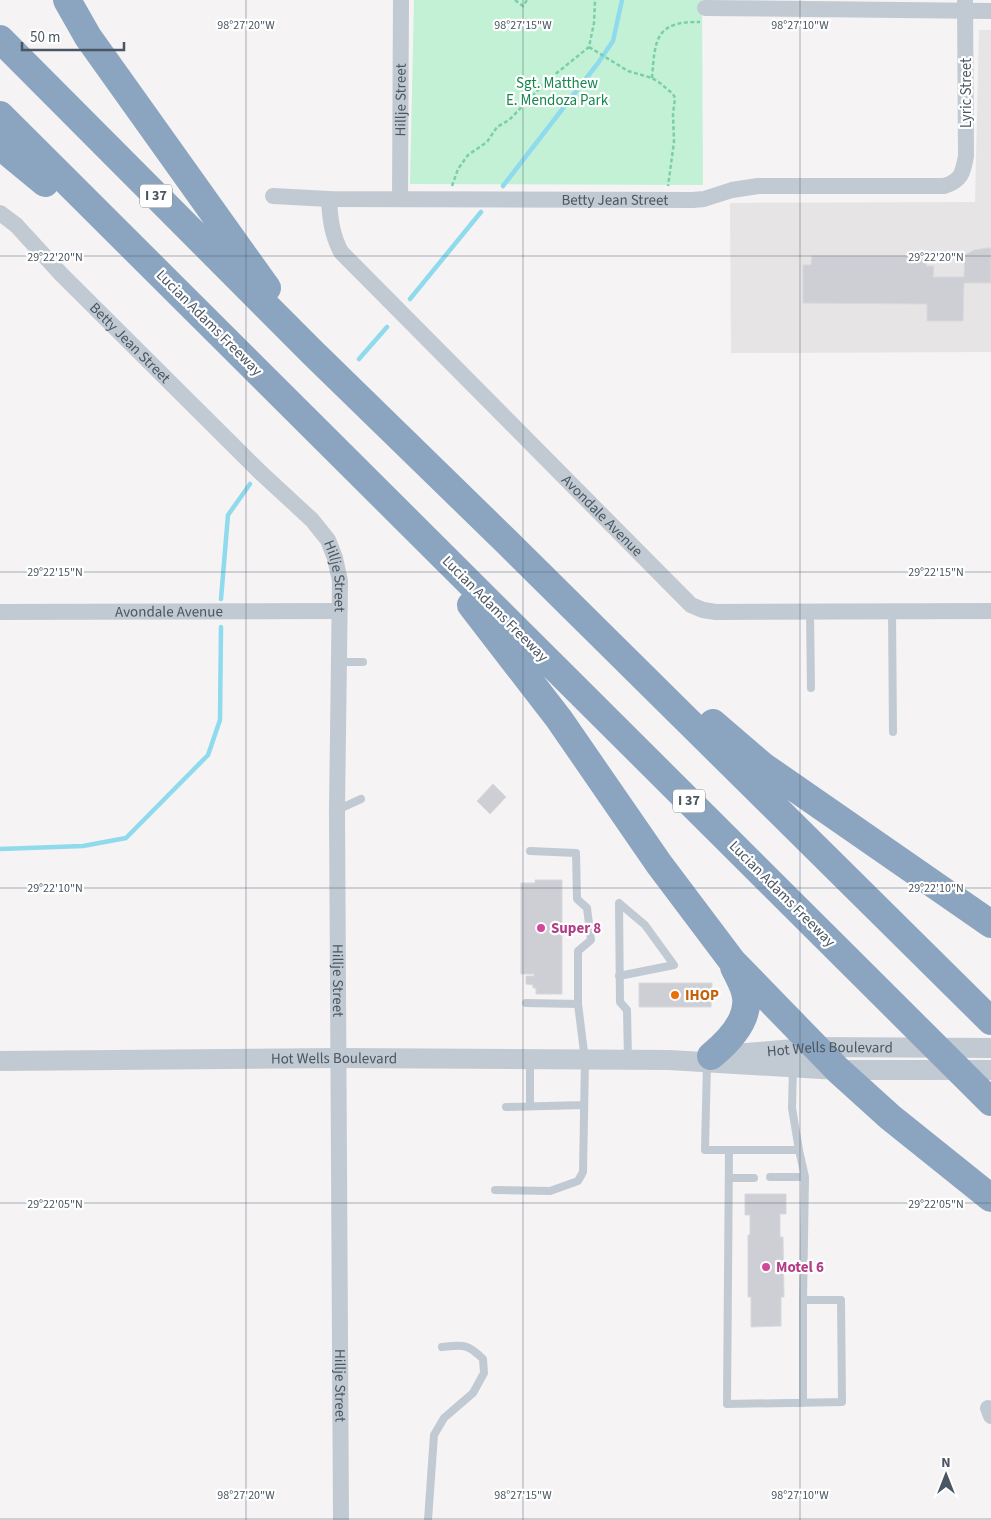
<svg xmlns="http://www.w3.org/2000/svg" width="991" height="1520" viewBox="0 0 991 1520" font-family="'Source Sans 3',sans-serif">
  <rect width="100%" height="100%" fill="#f5f3f3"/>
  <path fill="#e6e4e5" d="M979 30H991V352L731 353 730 203 975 202Z"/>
  <path fill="#c3f1d5" d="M414 0H702L703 185 410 184Z"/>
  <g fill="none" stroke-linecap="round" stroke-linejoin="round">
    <path stroke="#90daee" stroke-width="4.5" d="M503 186 598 63 613 41 622 0
      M410 299 481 212
      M359 359 387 327
      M221 599 228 515 250 484
      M0 849 83 846 126 838 208 755 220 720 221 627"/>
  </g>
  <path fill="#cdcfd5" stroke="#d7d9de" d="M988 248H991V283H964L963 321H927V304L803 303V265H811L812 256H927L926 266H934L933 277H964L965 255 974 250Z
    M493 784 506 797 490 814 477 801Z
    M535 880H562V994H536V988H533V985L526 984V976H534V974H521V883H535Z
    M639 983H712L711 1007H639Z
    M745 1194H786V1214H780V1237H783L784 1297H781V1326L751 1327V1297H748V1235H750V1215H745Z"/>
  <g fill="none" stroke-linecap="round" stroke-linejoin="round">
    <path stroke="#7ad0a6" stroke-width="2.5" stroke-dasharray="4 2.5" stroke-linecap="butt" d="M515 0 523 6 527 0
      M589 47 628 71 652 78 660 83 673 94 675 98 673 114 674 142 668 186
      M652 78C655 40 655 21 700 22
      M452 186 458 169 468 155 487 142 497 127 509 120 548 80 589 47 594 23 595 0"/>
    <path stroke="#c1cad2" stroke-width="8" d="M810 612 811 688
      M892 612 893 732
      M339 662H363
      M337 810 361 799
      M619 976 674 965 645 925 619 903 620 1002 627 1010 628 1060
      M526 1003 578 1004
      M530 1061V1106
      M707 1062 705 1150H799L792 1108 793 1067
      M506 1107 584 1105
      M729 1150 727 1404 842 1402 841 1300H803L805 1177 799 1150
      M770 1177H805
      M729 1178H754
      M495 1190 550 1191 578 1181 583 1172 585 1060 578 1004V951L591 940 587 908 577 899 576 853 530 851
      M803 1300V1403
      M428 1520 434 1435 444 1418 473 1393 484 1373 483 1359C467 1343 463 1345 442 1347"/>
    <g stroke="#c1cad2" stroke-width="16">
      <path d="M705 8 991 11"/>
      <path id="s1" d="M273 196 329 199 693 200 704 199 732 190 758 186H944C961 181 963 173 966 156L965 0"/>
      <path id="s2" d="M329 199C330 219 332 235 341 252L691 605 703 610 716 612 991 611"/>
      <path id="s3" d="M400 199 401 0"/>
      <path id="s4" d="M0 213 16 225 61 274 260 472 312 520 328 540 335 558 340 581 337 810 341 1520"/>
      <path id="s5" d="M0 612 339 611"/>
      <path d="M988 1408 991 1416"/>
    </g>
    <g stroke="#c1cad2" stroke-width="20">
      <path id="s6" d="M735 1054 816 1047 991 1048"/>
      <path id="s7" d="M0 1061 338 1058 669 1060 838 1070H991"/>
    </g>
    <path stroke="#8ba5c1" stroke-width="28" d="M67 0 88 37 267 288
      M0 39 313 353 508 543 991 1021
      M0 115 991 1102
      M0 146 45 183
      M471 605 559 719 659 864 732 961 838 1070 890 1117 991 1198
      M713 723 763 766 991 924
      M711 1056C728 1042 749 1021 746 997 745 987 738 976 734 967"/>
  </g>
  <path fill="none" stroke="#4a5661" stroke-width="1" stroke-opacity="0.45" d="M246 0V1520M523 0V1520M800 0V1520M0 256H991M0 572H991M0 888H991M0 1203H991M0 1519H991"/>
  <g fill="#d1479c" stroke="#fff" stroke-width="2">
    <circle cx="541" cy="928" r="5"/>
    <circle cx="766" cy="1267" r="5"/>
  </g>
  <circle fill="#e8710a" stroke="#fff" stroke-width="2" cx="675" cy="995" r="5"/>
  <g text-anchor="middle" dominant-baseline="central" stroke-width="4.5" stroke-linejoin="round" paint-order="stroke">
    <g fill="#fff" stroke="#808990" stroke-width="1">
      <rect x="140" y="184.5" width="32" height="23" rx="4"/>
      <rect x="673" y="789.5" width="32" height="23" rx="4"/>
    </g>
    <g font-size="14" font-weight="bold" fill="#4a5661">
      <text x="156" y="196">I 37</text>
      <text x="689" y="801">I 37</text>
    </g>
    <g font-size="15" fill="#17864f" stroke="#fff">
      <text x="557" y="83">Sgt. Matthew<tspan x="557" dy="17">E. Mendoza Park</tspan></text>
    </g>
    <g font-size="15" fill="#4a5661" stroke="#fff">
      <text transform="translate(966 93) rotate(-90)">Lyric Street</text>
      <text stroke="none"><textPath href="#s3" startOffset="99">Hillje Street</textPath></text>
      <text stroke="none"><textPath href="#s1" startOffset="342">Betty Jean Street</textPath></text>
      <text transform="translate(209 323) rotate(45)">Lucian Adams Freeway</text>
      <text stroke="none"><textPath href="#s4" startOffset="184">Betty Jean Street</textPath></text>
      <text stroke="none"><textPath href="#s2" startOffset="426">Avondale Avenue</textPath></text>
      <text stroke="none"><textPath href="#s4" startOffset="501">Hillje Street</textPath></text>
      <text transform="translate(495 609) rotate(45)">Lucian Adams Freeway</text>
      <text stroke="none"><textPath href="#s5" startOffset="169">Avondale Avenue</textPath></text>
      <text transform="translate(782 894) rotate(45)">Lucian Adams Freeway</text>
      <text stroke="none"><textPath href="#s4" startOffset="906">Hillje Street</textPath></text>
      <text stroke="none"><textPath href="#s6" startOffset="95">Hot Wells Boulevard</textPath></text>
      <text stroke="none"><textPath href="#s7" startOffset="334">Hot Wells Boulevard</textPath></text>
      <text stroke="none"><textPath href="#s4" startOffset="1311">Hillje Street</textPath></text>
    </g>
    <g font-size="15" font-weight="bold" fill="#b23c85" stroke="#fff" text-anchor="start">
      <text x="551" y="928">Super 8</text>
      <text x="776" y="1267">Motel 6</text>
    </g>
    <g font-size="15" font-weight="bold" fill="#c56008" stroke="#fff" text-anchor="start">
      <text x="685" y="995">IHOP</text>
    </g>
  </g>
  <g font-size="12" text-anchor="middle" fill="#4a5661" stroke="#fff" stroke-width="4.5" stroke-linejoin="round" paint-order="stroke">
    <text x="246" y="29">98°27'20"W</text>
    <text x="523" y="29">98°27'15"W</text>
    <text x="800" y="29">98°27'10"W</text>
    <text x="55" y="261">29°22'20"N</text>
    <text x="936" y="261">29°22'20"N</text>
    <text x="55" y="576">29°22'15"N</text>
    <text x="936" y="576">29°22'15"N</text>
    <text x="55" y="892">29°22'10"N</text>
    <text x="936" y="892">29°22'10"N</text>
    <text x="55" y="1208">29°22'05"N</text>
    <text x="936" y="1208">29°22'05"N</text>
    <text x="246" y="1499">98°27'20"W</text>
    <text x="523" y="1499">98°27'15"W</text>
    <text x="800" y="1499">98°27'10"W</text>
  </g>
  <g transform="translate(946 1475)" stroke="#ffffff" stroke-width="4" paint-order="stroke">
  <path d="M0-4L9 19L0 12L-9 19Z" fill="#4a5661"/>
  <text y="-8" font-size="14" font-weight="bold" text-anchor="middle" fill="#4a5661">N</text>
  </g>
  <path d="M22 42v8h102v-8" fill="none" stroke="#4a5661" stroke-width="2.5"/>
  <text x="30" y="42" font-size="15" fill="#4a5661" stroke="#ffffff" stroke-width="4" paint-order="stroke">50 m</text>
</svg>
